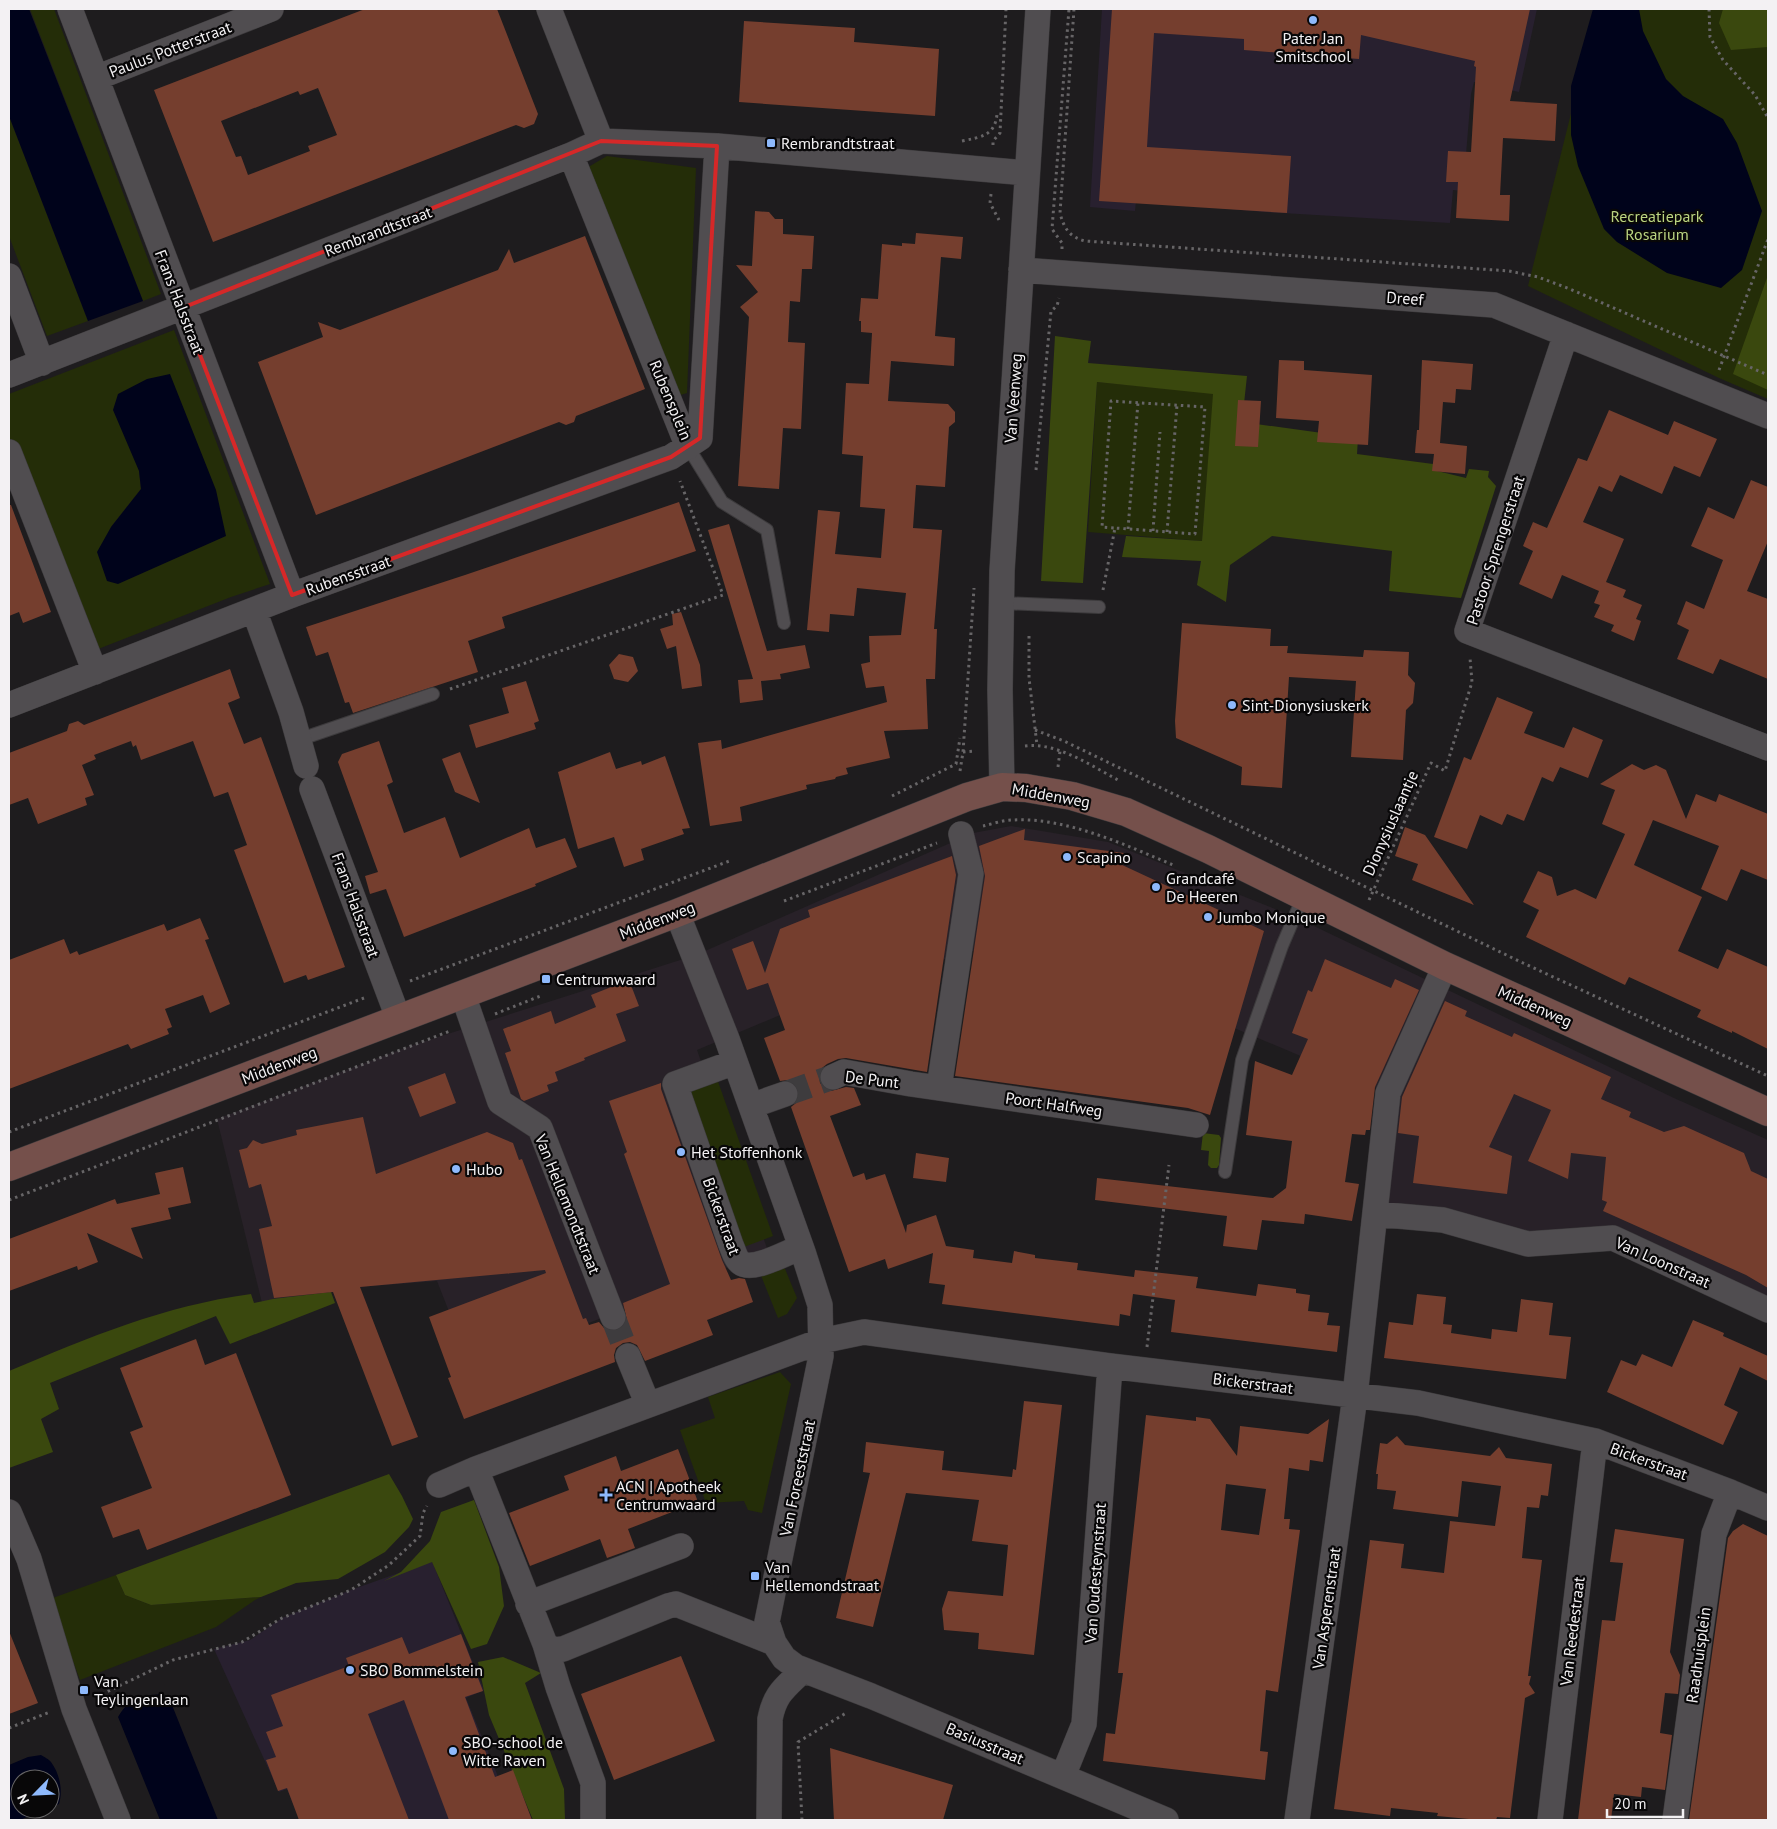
<svg xmlns="http://www.w3.org/2000/svg" width="1777" height="1829" viewBox="0 0 1777 1829" font-family="'PT Sans',sans-serif">
  <rect width="100%" height="100%" fill="#1e1c1e"/>
  <path fill="#282128" d="M1011 826 1108 842 1295 917 1674 1098 1768 1140V1299L1617 1230 1533 1237 1385 1207 1388 1093 1019 937 835 992 697 1050 768 1251 472 1370 437 1281 359 1287 262 1303 217 1119 410 1046 696 955 973 833Z"/>
  <path fill="#28202f" d="M1102 9H1537L1519 92 1474 82 1471 94 1463 191 1453 190 1450 223 1265 212 1136 201 1135 211 1090 207Z
    M432 1561 484 1690 466 1698 499 1779 511 1774 529 1820H300L287 1789 279 1792 214 1649 250 1640 282 1618 351 1590Z"/>
  <path fill="#242d08" fill-rule="evenodd" d="M30 9H54L161 294 143 301Z
    M1597 9H1768V399L1719 378 1528 286Z
    M9 116 88 321 47 336 9 236Z
    M607 156 696 168 687 393 674 397 585 169Z
    M174 330 270 584 231 597 93 651 9 440V394ZM139 471 225 536 111 527 141 489Z
    M1097 382 1214 393 1202 541 1088 532Z
    M716 1076 773 1236 741 1248 684 1088Z
    M783 1264 797 1298 787 1314 778 1318 760 1273Z
    M780 1372 791 1384 762 1513 748 1510 744 1501 706 1503 680 1430 715 1418 708 1397Z
    M116 1575 125 1595 151 1605 261 1597 255 1600 216 1627 80 1680 50 1599Z"/>
  <path fill="#3a480e" d="M1723 9H1768V47L1731 50 1719 23Z
    M1768 275V390L1733 374Z
    M1055 336 1091 341 1088 363 1247 376 1242 422 1358 438 1357 454 1433 464V470L1466 478 1469 469 1489 471 1488 477 1496 486 1461 598 1389 591 1392 551 1272 536 1230 565 1226 602 1197 585 1201 561 1122 557 1126 536 1202 541 1213 394 1097 382 1083 583 1041 581Z
    M1203 1133 1219 1135 1221 1138 1219 1165 1217 1168H1211L1208 1165 1209 1151 1201 1150Z
    M331 1292 335 1303 230 1344 216 1316 50 1383 59 1409 41 1419 53 1452 9 1468V1371C90 1337 163 1306 251 1294L254 1303 273 1299Z
    M389 1474 402 1496 413 1519 409 1527 385 1552 338 1579 296 1583 261 1597 151 1605 125 1595 116 1575Z
    M474 1500 499 1567 504 1606 487 1644 471 1649 432 1562 384 1581 401 1572 430 1541 441 1512Z
    M503 1657 541 1673 525 1683 564 1789 565 1820H533L489 1715 478 1662Z"/>
  <path fill="#00031b" d="M9 9H29L143 301 88 321 9 116Z
    M1593 9H1639L1643 31 1666 79 1683 96 1723 119 1737 143 1762 211 1742 270 1721 288 1667 273 1617 242 1604 229 1578 166 1571 135V86Z
    M170 374 216 490 226 536 118 584 107 581 97 552 111 527 141 489 139 471 113 410 118 394 147 379Z
    M161 1694 170 1700 218 1820H160L118 1717C129 1698 140 1696 161 1694Z
    M41 1755C44 1757 49 1759 51 1762 60 1774 63 1791 59 1804L50 1807V1779H20V1809H46L20 1820H9V1765L28 1757Z"/>
  <path fill="#753e2e" fill-rule="evenodd" d="M365 9H497L538 114 534 124 524 128 516 125 213 242 154 90ZM318 88 337 135 308 146 310 151 248 175 241 156 236 157 221 121 298 91 300 95Z
    M1112 9H1530L1510 101 1557 104 1555 141 1503 138 1500 195H1510L1509 221 1456 218 1458 182H1446L1448 151 1471 152 1476 67 1474 66 1475 61 1361 35 1359 59 1244 50V39L1154 33 1147 147 1291 156 1287 213 1099 201Z
    M744 21 855 28 854 42 939 49 935 116 739 102Z
    M755 211 769 212 775 219H783V234L814 236 812 269H802L800 302 790 301 788 342 805 343 801 429 783 428 779 489 738 486 749 317 740 307 758 292 736 265 752 266Z
    M916 233 963 237 961 259 941 257 935 336 955 338 954 366 891 361 888 401 948 404 955 412V422L949 427 945 487 916 485 913 528 942 530 934 629H937L935 679H926L928 729 884 731 890 758 846 768 848 774 836 777 835 779 806 785 807 789 740 807 742 821 710 826 698 743 721 740 722 749 887 702 884 686 866 688 861 664 870 662 869 636 901 635 906 593 857 588 854 616 830 614 829 632 807 630 818 510 840 512 835 554 881 558 885 509 860 507 863 456 842 454 846 383 869 384 872 333 861 332V321H859L861 298 878 299 882 244 902 246V243L915 244Z
    M585 236 645 389 576 416 574 422 566 425 559 422 316 515 258 362 323 337 318 322 340 330 498 270 509 249 514 263Z
    M1279 360 1304 361V370L1372 375 1368 445 1317 442 1319 421 1276 418Z
    M1422 360 1473 364 1471 390 1456 389 1455 403 1443 402 1440 443 1467 446 1465 474 1432 471 1434 454 1415 453 1417 430H1419Z
    M1238 400 1261 401 1258 447 1235 446Z
    M1609 410 1668 435 1674 421 1717 439 1700 477 1674 466 1662 494 1620 475 1612 492 1599 486 1583 522 1624 539 1606 582 1626 590 1623 597 1642 605 1636 619 1641 621 1634 641 1611 631 1614 625 1594 617 1600 605 1594 603 1599 591 1562 575 1552 599 1519 584 1533 551 1523 546 1533 522 1547 528 1578 458 1587 461Z
    M1751 480 1768 487V541L1747 591 1768 599V679L1720 659 1713 674 1677 659 1689 630 1677 624 1686 601 1704 609 1723 560 1691 546 1708 507 1734 519Z
    M679 502 696 551 502 617 505 628 468 641 478 672 353 713 349 702 345 703 328 652 316 656 306 627 465 575Z
    M9 505H11L51 612 23 623 19 612 9 616Z
    M729 524 767 651 805 645 810 668 780 674 781 679 761 681 763 700 740 703 738 680 753 679 708 530Z
    M681 612 700 665 702 686 682 689 676 646 667 649 660 629 673 625 672 614Z
    M1182 623 1271 629 1270 646H1288L1287 653 1363 657 1364 650 1409 652 1408 675 1415 683 1413 703 1406 710 1403 760 1351 757 1356 681 1289 677 1282 788 1241 785 1242 767 1176 738 1175 721Z
    M619 654 633 657 638 671 628 682 614 679 609 665Z
    M230 669 240 698 228 703 244 744 261 737 345 967 308 980 306 975 284 983 234 850 247 845 228 792 214 797 193 741 141 760 136 745 133 747 131 741 94 755 96 759 82 765 94 795 85 798 87 805 38 824 28 798 9 805V753L67 731 69 724 78 721 84 725Z
    M526 681 539 721 534 723 536 729 476 748 469 725 509 713 502 688Z
    M1497 697 1533 712 1524 733 1564 748 1573 727 1603 740 1588 778 1560 767 1553 782 1542 777 1524 821 1507 814 1502 825 1480 815 1467 849 1434 837 1464 757 1471 760Z
    M379 741 393 782 387 785 404 833 445 817 460 858 529 828 536 848 565 838 577 867 535 884 536 886 404 937 386 889 370 894 365 876 378 872 338 762 342 754Z
    M460 752 480 803 455 792 442 759Z
    M610 752 616 769 641 761 642 765 665 756 690 828 682 829 684 834 641 849 644 860 624 867 614 837 578 849 558 772Z
    M1632 764 1644 770 1656 765 1666 770 1686 819 1696 794 1716 802 1719 794 1768 814V880L1741 869 1727 901 1701 889 1719 846 1653 820 1634 865 1702 897 1678 951 1718 969 1727 949 1768 967V1049L1732 1031V1033L1697 1017 1701 1010 1629 977 1625 985 1526 937 1539 910 1523 902 1538 871 1552 877 1557 896 1575 889 1596 899 1625 834 1602 824 1615 790 1600 784Z
    M1405 827 1425 835 1474 905 1412 880 1418 864 1395 856Z
    M1025 829 1024 840 1124 853 1120 864 1264 931 1210 1115 1188 1108 955 1076 985 876 979 846Z
    M952 856 956 875 927 1072 846 1058 838 1059 827 1064 822 1068 819 1075 820 1083 824 1088 831 1091 846 1087 854 1088 861 1105 830 1116 853 1177 864 1173 866 1180 885 1174 906 1233 907 1225 936 1215 946 1246 974 1250 973 1258 1012 1263 1014 1251 1035 1255V1258L1078 1263 1077 1270 1134 1277 1135 1270 1198 1277 1196 1288 1256 1296 1258 1284 1296 1289V1293L1310 1295 1308 1311 1329 1313 1327 1325 1340 1326 1337 1352 1171 1332 1175 1300 1133 1294 1130 1316 1120 1314 1119 1326 942 1304 945 1285 929 1283 933 1253 888 1269 885 1259 849 1272 791 1107 796 1103 799 1097 798 1089 795 1083 788 1080 780 1081 764 1038 785 1030 768 983 747 990 732 949 753 941 765 973 780 929 810 917 808 910Z
    M200 918 209 939 205 940 230 1004 210 1013 203 995 165 1009 172 1027 167 1029 169 1034 131 1049 128 1044 9 1089V960L64 939 70 954 77 951 79 955 164 924 167 931Z
    M1325 959 1391 988 1395 979 1419 990 1375 1087 1370 1130H1366L1365 1135 1352 1134 1345 1182 1359 1184 1352 1221 1305 1214 1304 1224 1262 1220 1257 1250 1223 1246 1227 1216 1095 1200 1097 1178 1273 1198 1286 1188 1292 1141 1246 1135 1255 1061 1292 1075 1308 1039 1292 1033 1308 990 1312 992Z
    M629 980 639 1006 616 1014 626 1041 584 1058 585 1060 555 1072 558 1081 547 1085 549 1091 524 1101 521 1099 505 1053 511 1051 503 1029 551 1011 555 1024 596 1007 591 995Z
    M1445 1001 1467 1011 1465 1016 1512 1037 1514 1033 1611 1077 1601 1099 1631 1112 1629 1117 1664 1132 1684 1126 1744 1153 1751 1171 1768 1179V1288L1746 1275 1603 1211 1607 1202 1602 1200 1606 1157 1571 1153 1568 1179 1528 1161 1551 1110 1514 1094 1489 1147 1512 1156 1507 1194 1413 1183 1419 1136 1398 1133 1402 1097Z
    M445 1073 456 1103 420 1117 408 1087Z
    M661 1083V1089L722 1260 731 1280 739 1278 745 1279 753 1302 707 1320 713 1335 645 1361 637 1345 630 1342 623 1343 616 1348 614 1355 615 1362 464 1419 448 1378 451 1377 429 1317 546 1273 545 1270 360 1287 418 1437 392 1446 333 1292 274 1298 259 1229 272 1226 261 1184 249 1188 239 1150 247 1148 253 1140 262 1144 297 1135 296 1130 363 1117 376 1174 487 1132 513 1143 519 1160 522 1159 583 1319 586 1318 589 1325 599 1322 604 1328 610 1331H618L624 1326 627 1320 623 1303 670 1284 624 1154 627 1152 609 1101Z
    M916 1153 949 1158 946 1182 913 1178Z
    M183 1167 191 1203 168 1208 171 1219 131 1228 143 1259 87 1233 98 1262 78 1270 77 1266 9 1291V1239L115 1199 117 1204 160 1194 155 1173Z
    M1417 1294 1446 1297 1443 1324 1452 1325 1451 1333 1491 1339 1492 1329 1517 1332 1521 1299 1553 1303 1549 1335 1571 1337 1566 1379 1384 1358 1389 1322 1413 1325Z
    M1693 1320 1724 1333 1723 1336 1768 1356V1381L1740 1367 1724 1405 1738 1412 1723 1445 1607 1392 1621 1360 1636 1366 1642 1354 1672 1367Z
    M196 1339 205 1365 236 1353 291 1495 147 1550 139 1529 113 1538 101 1507 152 1488 130 1432 143 1427 120 1368Z
    M1024 1401 1062 1405 1034 1655 978 1649 979 1633 944 1630 942 1609 948 1591 1003 1596 1008 1545 972 1541 979 1500 906 1493 873 1627 836 1618 870 1473 863 1472 866 1442 944 1451 942 1470 1012 1477 1013 1469 1016 1470Z
    M1146 1415 1196 1421V1417L1210 1419 1237 1456 1240 1426 1308 1434 1329 1419 1323 1462 1310 1460 1309 1471 1289 1468 1284 1519H1290L1289 1529 1300 1530 1278 1692 1266 1690 1260 1751 1268 1752 1265 1780 1103 1761 1106 1733 1115 1734 1123 1673H1118ZM1226 1484 1266 1489 1259 1535 1221 1530Z
    M1397 1436 1405 1445 1490 1456 1499 1447 1506 1458 1552 1464 1548 1496 1541 1495 1539 1508 1527 1507 1522 1558 1542 1560 1528 1676H1531L1529 1684 1535 1693 1525 1698 1510 1818 1497 1817 1496 1820H1469V1819L1437 1816 1438 1813 1391 1808 1390 1816 1334 1809 1370 1540 1404 1544 1401 1568 1444 1573 1450 1521 1495 1526 1501 1486 1462 1481 1458 1517 1393 1509 1396 1491 1377 1489 1378 1474H1376L1380 1443 1387 1444Z
    M678 1449 698 1502 628 1529 635 1548 607 1558 600 1539 530 1566 509 1513 569 1490 564 1476 616 1456 621 1471Z
    M1743 1524 1768 1536V1820H1689L1728 1538 1733 1531Z
    M1615 1529 1684 1539 1670 1652 1680 1675 1678 1694 1665 1693 1660 1733 1672 1735 1665 1790 1642 1787 1641 1797 1614 1794 1611 1820H1578L1602 1620 1615 1621 1623 1563 1610 1562Z
    M9 1631 38 1703 9 1714Z
    M461 1634 483 1691 465 1697 495 1777 513 1770 532 1820H449L404 1700 368 1714 409 1820H299L287 1788 278 1791 266 1760 276 1757 266 1732 283 1726 271 1695 349 1666 346 1658 402 1637 409 1654Z
    M681 1656 715 1741 614 1780 581 1694Z
    M830 1748 953 1785 943 1820H834Z"/>
  <g fill="none" stroke-linecap="round" stroke-linejoin="round">
    <path stroke="#3e3c3e" stroke-width="25" stroke-dasharray="25 12" stroke-linecap="butt" d="M785 1094 833 1077
      M613 1317 628 1356"/>
    <defs>
      <path id="lane" d="M688 447 722 502 767 530 784 623
        M1001 603 1099 607
        M298 740 433 694
        M1225 1172 1242 1060 1282 946 1303 897"/>
      <path id="street" d="M70 9 292 595
        M549 9 601 141
        M96 78 271 9
        M571 155 688 447
        M1021 270 1494 305 1768 416
        M9 276 42 363
        M1566 334 1467 631 1768 748
        M9 375 571 155 601 141 717 146 1027 173
        M9 452 95 672
        M254 610 291 712 306 766
        M9 705 292 595 671 457 700 438 717 146
        M1002 787 1000 690 1002 571 1038 9
        M312 789 399 1020
        M677 913 727 1039 803 1252 820 1305 821 1356 767 1622 774 1643 784 1658 796 1667 871 1696 1166 1820
        M463 995 500 1102 540 1128 613 1317
        M735 1062 675 1084 731 1245C734 1251 735 1259 741 1263 752 1272 788 1252 801 1247
        M833 1077 844 1072 911 1084 1196 1125
        M939 1088 971 874 961 834
        M751 1106 785 1094
        M1376 1214 1443 1220 1528 1244 1613 1238 1768 1310
        M628 1356 648 1405
        M476 1469 545 1644 558 1687 593 1783V1820
        M439 1485 476 1469 821 1341 864 1332 1110 1366 1418 1403 1595 1441 1730 1492 1768 1508
        M9 1512 29 1559 74 1709 118 1820
        M528 1604 681 1546
        M545 1644 553 1650 563 1649 668 1606 676 1604 774 1643
        M1063 1776 1084 1724 1110 1366
        M769 1820 770 1719C775 1693 785 1688 803 1670
        M1297 1820 1355 1396 1388 1093 1445 966
        M1550 1820 1595 1441
        M1675 1820 1714 1534 1730 1492"/>
      <path id="secondary" d="M9 1167 677 913 967 797 1002 787 1026 788 1072 796 1126 812 1208 849 1445 966 1768 1112"/>
    </defs>
    <use href="#lane" stroke="#3c3a3c" stroke-width="14"/>
    <use href="#street" stroke="#3c3a3c" stroke-width="26"/>
    <use href="#secondary" stroke="#3c3a3c" stroke-width="29"/>
    <path stroke="#676567" stroke-width="3" stroke-dasharray="2.5 4" stroke-linecap="butt" d="M1074 9 1060 213C1064 229 1070 237 1085 241L1509 271 1538 277 1570 289 1768 375
      M1709 9 1710 37 1723 60 1755 95 1768 118
      M962 141C981 137 995 136 997 114
      M993 145V141L1000 133 1006 9
      M991 194 990 203 999 220
      M1062 249V243L1052 229 1069 9
      M1719 370 1768 239
      M1036 470 1051 311 1057 306 1059 298
      M1128 529 1138 402
      M1153 531 1160 432
      M1167 532 1177 405
      M1103 590 1115 528 1195 534 1205 407 1111 401 1102 527 1115 528
      M1029 636V678L1037 745
      M450 689 723 595 680 481
      M1035 730 1064 741 1523 963 1768 1076
      M1025 746C1058 742 1091 766 1120 781
      M963 752 976 751
      M1058 767 1060 751
      M960 771 963 752 974 588
      M892 796 956 764 960 738
      M983 826C992 824 1003 820 1013 820 1065 817 1126 845 1173 865
      M1369 900 1431 763 1445 771 1472 682 1470 658
      M784 901 937 843
      M410 981 732 860
      M495 1014 543 995
      M9 1132 364 998
      M9 1200 450 1031
      M1147 1347 1169 1165
      M96 1697 173 1660 242 1642 282 1618 351 1590 389 1565 420 1536 423 1513 427 1506
      M9 1728 50 1712
      M802 1820 798 1742 846 1713"/>
    <use href="#lane" stroke="#504d50" stroke-width="12"/>
    <use href="#street" stroke="#504d50" stroke-width="25"/>
    <use href="#secondary" stroke="#75504b" stroke-width="28"/>
  </g>
  <path fill="none" stroke="#d62828" stroke-width="4" stroke-linejoin="round" d="M601 141 717 146 700 438 671 457 292 595 182 308Z"/>
  <g fill="#8eb9fc" stroke="#080708" stroke-width="2">
    <circle cx="1313" cy="20" r="5"/>
    <rect x="766" y="138" width="10" height="10" rx="2.5"/>
    <circle cx="1232" cy="705" r="5"/>
    <circle cx="1067" cy="857" r="5"/>
    <circle cx="1156" cy="887" r="5"/>
    <circle cx="1208" cy="917" r="5"/>
    <rect x="541" y="974" width="10" height="10" rx="2.5"/>
    <circle cx="681" cy="1152" r="5"/>
    <circle cx="456" cy="1169" r="5"/>
    <path d="M603.5 1487.5h5v5h5v5h-5v5h-5v-5h-5v-5h5z"/>
    <rect x="750" y="1571" width="10" height="10" rx="2.5"/>
    <circle cx="350" cy="1670" r="5"/>
    <rect x="79" y="1685" width="10" height="10" rx="2.5"/>
    <circle cx="453" cy="1751" r="5"/>
  </g>
  <g text-anchor="middle" dominant-baseline="central" stroke-width="4.5" stroke-linejoin="round" paint-order="stroke">
    <g font-size="16" fill="#f3f1f3" stroke="#080708" text-anchor="start">
      <text x="1313" y="38" text-anchor="middle">Pater Jan<tspan x="1313" dy="18">Smitschool</tspan></text>
      <text x="781" y="143">Rembrandtstraat</text>
      <text x="1242" y="705">Sint-Dionysiuskerk</text>
      <text x="1077" y="857">Scapino</text>
      <text x="1166" y="878">Grandcafé<tspan x="1166" dy="18">De Heeren</tspan></text>
      <text x="1218" y="917">Jumbo Monique</text>
      <text x="556" y="979">Centrumwaard</text>
      <text x="691" y="1152">Het Stoffenhonk</text>
      <text x="466" y="1169">Hubo</text>
      <text x="616" y="1486">ACN | Apotheek<tspan x="616" dy="18">Centrumwaard</tspan></text>
      <text x="765" y="1567">Van<tspan x="765" dy="18">Hellemondstraat</tspan></text>
      <text x="360" y="1670">SBO Bommelstein</text>
      <text x="94" y="1681">Van<tspan x="94" dy="18">Teylingenlaan</tspan></text>
      <text x="463" y="1742">SBO-school de<tspan x="463" dy="18">Witte Raven</tspan></text>
    </g>
    <g font-size="16" fill="#f3f1f3" stroke="#080708">
      <text transform="translate(170 49) rotate(-21)">Paulus Potterstraat</text>
      <text transform="translate(378 231) rotate(-21)">Rembrandtstraat</text>
      <text transform="translate(1405 298) rotate(4)">Dreef</text>
      <text transform="translate(180 302) rotate(69)">Frans Halsstraat</text>
      <text transform="translate(1013 398) rotate(-86)">Van Veenweg</text>
      <text transform="translate(671 400) rotate(67)">Rubensplein</text>
      <text transform="translate(1495 550) rotate(-72)">Pastoor Sprengerstraat</text>
      <text transform="translate(348 575) rotate(-20)">Rubensstraat</text>
      <text transform="translate(1051 795) rotate(10)">Middenweg</text>
      <text transform="translate(1390 823) rotate(-66)">Dionysiuslaantje</text>
      <text transform="translate(356 905) rotate(70)">Frans Halsstraat</text>
      <text transform="translate(657 920) rotate(-21)">Middenweg</text>
      <text transform="translate(1535 1006) rotate(24)">Middenweg</text>
      <text transform="translate(279 1065) rotate(-21)">Middenweg</text>
      <text transform="translate(872 1079) rotate(7)">De Punt</text>
      <text transform="translate(1054 1104) rotate(8)">Poort Halfweg</text>
      <text transform="translate(568 1204) rotate(68)">Van Hellemondtstraat</text>
      <text transform="translate(722 1216) rotate(70)">Bickerstraat</text>
      <text transform="translate(1663 1262) rotate(24)">Van Loonstraat</text>
      <text transform="translate(1253 1383) rotate(7)">Bickerstraat</text>
      <text transform="translate(1649 1461) rotate(20)">Bickerstraat</text>
      <text transform="translate(797 1478) rotate(-78)">Van Foreeststraat</text>
      <text transform="translate(1095 1573) rotate(-86)">Van Oudesteynstraat</text>
      <text transform="translate(1326 1608) rotate(-82)">Van Asperenstraat</text>
      <text transform="translate(1572 1631) rotate(-83)">Van Reedestraat</text>
      <text transform="translate(1698 1655) rotate(-82)">Raadhuisplein</text>
      <text transform="translate(985 1743) rotate(23)">Basiusstraat</text>
    </g>
    <g font-size="16" fill="#bbd481" stroke="#080708">
      <text x="1657" y="216">Recreatiepark<tspan x="1657" dy="18">Rosarium</tspan></text>
    </g>
  </g>
  <rect width="1777" height="1829" fill="none" stroke="#f3f1f3" stroke-width="20"/>
  <g transform="translate(35 1794) rotate(246)"><circle r="24" fill="#080708" stroke="#666566"/>
  <path d="M0-4L9 19L0 12L-9 19Z" fill="#8eb9fc"/>
  <text y="-8" font-size="14" font-weight="bold" text-anchor="middle" fill="#f3f1f3">N</text>
  </g>
  <path d="M1607 1809v8h76v-8" fill="none" stroke="#f3f1f3" stroke-width="2.5"/>
  <text x="1614" y="1809" font-size="15" fill="#f3f1f3" stroke="#080708" stroke-width="4" paint-order="stroke">20 m</text>
</svg>
